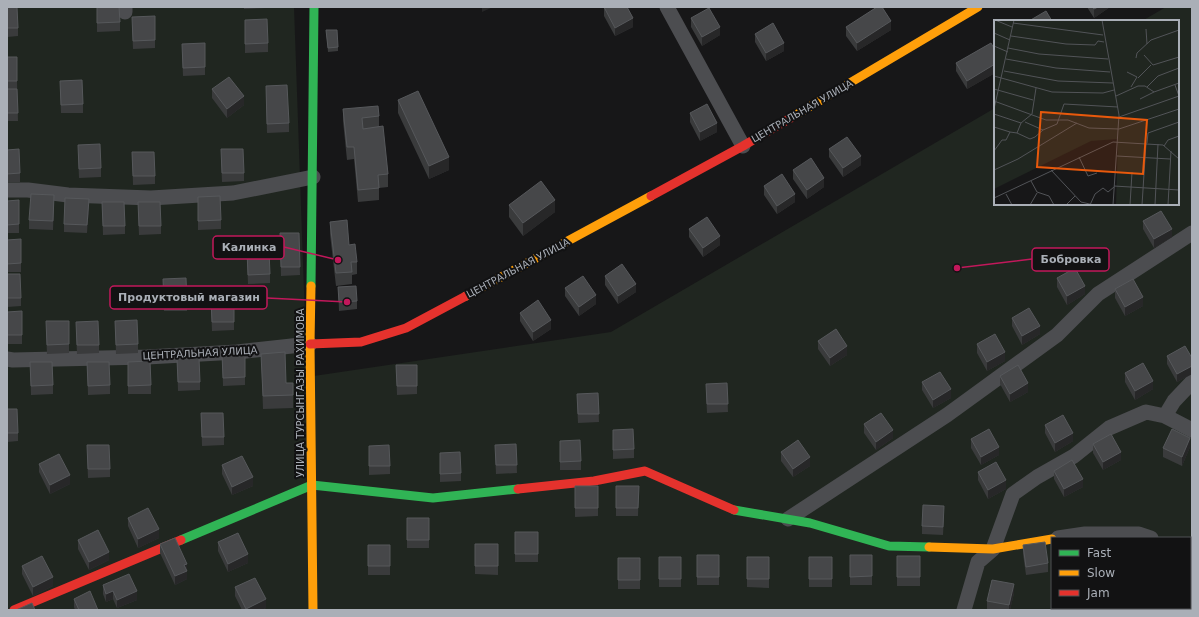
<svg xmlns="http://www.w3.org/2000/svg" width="1199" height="617" viewBox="0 0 1199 617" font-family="'DejaVu Sans',sans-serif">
  <rect width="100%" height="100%" fill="#171718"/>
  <path fill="#202620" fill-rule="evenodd" d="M7 7H294L307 377 611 332 995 108V204H1178V21H1142L1166 7H1192V610H7ZM1052 538H1190V608H1052Z"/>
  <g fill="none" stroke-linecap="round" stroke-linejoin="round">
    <path stroke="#4c4d50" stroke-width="15" d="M125 7V12
      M667 7 743 146
      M7 190H28L68 195 151 198 233 193 313 177
      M7 359 13 360 147 357 237 352 310 344
      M1165 416 1192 430
      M788 519 947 415 1057 335 1098 294 1192 233
      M1058 538 1085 534H1139L1151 538
      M1190 553H1192
      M964 610 978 562 993 549 1013 494 1037 477 1074 456 1109 428 1146 412 1165 416 1174 401 1192 382"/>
    <path stroke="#30b455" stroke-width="9" d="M311 286 314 7
      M734 510 810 523 889 546 929 547
      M181 540 312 485 433 498 518 489"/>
    <path stroke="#ff9f0a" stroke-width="9" d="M794 116 978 7
      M311 286 310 344 313 610
      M466 296 651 196
      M929 547 993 549 1052 539"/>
    <path stroke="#e5322d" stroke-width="9" d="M651 196 743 146 794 116
      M310 344 361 342 406 328 466 296
      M518 489 594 481 645 471 734 510
      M14 610 181 540"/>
  </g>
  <path fill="#3a3b3c" d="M7 7 18 28V36L7 37Z
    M97 7 120 22V31L97 32Z
    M244 7H266V8L244 9Z
    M604 7 633 27 615 36 604 16Z
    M1087 7H1110L1094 18Z
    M691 18 720 35 702 46 691 27Z
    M132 25 155 40V48L133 49Z
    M846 27 891 30 857 51 846 36Z
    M245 29 268 43V52L245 53Z
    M326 30 338 47V51L328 52Z
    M755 34 784 51 766 61 755 42Z
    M995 50V73L967 89 956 71V63Z
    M182 52 205 67V75L183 76Z
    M7 57 17 81 18 121H7Z
    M266 86 289 123V132L267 133Z
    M60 89 83 104V113H61Z
    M212 89 244 105 227 118 212 98Z
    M398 100 449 170 429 179 398 113Z
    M343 109 379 116V127L388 174V187L379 188V200L358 202 354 159 347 160 343 121Z
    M690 113 717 132 700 141 690 122Z
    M829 149 861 165 843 177 829 157Z
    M7 150 20 173V182H7Z
    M132 152 155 176V184L133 185Z
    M78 154 101 168V177L79 178Z
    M221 158 244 173V181L222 182Z
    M793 170 824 187 807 199 793 179Z
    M764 186 795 202 777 214 764 195Z
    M7 201 19 224V233H7Z
    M102 202 125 226V234L103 235Z
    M54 204 53 230 29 229V220Z
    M509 205 555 212 523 236 509 217Z
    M198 206 221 220V229L198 230Z
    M89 207 87 233 64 232V224Z
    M138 211 161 226V234L139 235Z
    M1143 221 1172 237 1154 248 1143 229Z
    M330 222 349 245 357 262V274L352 275V284L336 286 330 234Z
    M689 229 720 245 703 257 689 237Z
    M280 233H299L300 275 281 276Z
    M7 240 21 263V272H7Z
    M247 260 270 274V283L248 284Z
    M7 274 21 298V306L7 307Z
    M605 276 636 292 618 304 605 285Z
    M1057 278 1085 294 1067 305 1057 287Z
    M163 287 187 302V311H164Z
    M338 287 357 301V309L339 311Z
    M565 288 596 304 579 316 565 296Z
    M1115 289 1143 306 1125 316 1115 298Z
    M211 307 234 322V330L212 331Z
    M7 312 22 335V344H7Z
    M520 313 551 329 533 341 520 321Z
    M1012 318 1040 334 1022 345 1012 326Z
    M115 321 138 344V353L116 354Z
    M46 330 69 344V353L47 354Z
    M76 330 99 345V353L77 354Z
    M818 341 847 355 830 366 818 349Z
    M977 344 1005 361 987 371 977 353Z
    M222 354 245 377V385L223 386Z
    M261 354 286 383 293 395V408L263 409Z
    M1167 356 1192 358V374L1177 382 1167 364Z
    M177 359 200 382V390L178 391Z
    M30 362 53 385V394L31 395Z
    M87 362 110 385V394L88 395Z
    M396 365 417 386V394L397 395Z
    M128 371 151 385V394H128Z
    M1125 373 1153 389 1135 400 1125 382Z
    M1000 376 1028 392 1010 402 1000 384Z
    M922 382 951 398 933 408 922 390Z
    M727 383 728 412 707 413 706 392Z
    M598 393 599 422 578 423 577 402Z
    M7 409 18 433V441L7 442Z
    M201 413 224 437V445L202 446Z
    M864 424 893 438 876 450 864 433Z
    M1045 425 1073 441 1055 452 1045 433Z
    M613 438 634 449V458L613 459Z
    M971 439 999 455 981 465 971 448Z
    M560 441 581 461V470H560Z
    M516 444 517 473 496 474 495 453Z
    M1093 444 1121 460 1103 470 1093 453Z
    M369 446 390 466V474L369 475Z
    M1190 447 1182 466 1163 457V448Z
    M781 452 810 466 793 477 781 461Z
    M440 453 461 473V481L440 482Z
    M87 454 110 469V477L88 478Z
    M39 464 70 484 50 494 39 472Z
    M222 465 253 486 232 495 222 474Z
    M1054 471 1083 487 1064 497 1054 479Z
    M978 472 1006 489 988 499 978 480Z
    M575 486H598V516L575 517Z
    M616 486H639L638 516H616Z
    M944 515 943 535 922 534V526Z
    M128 518 159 538 138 548 128 526Z
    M407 518H429V548H407Z
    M515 532H538V562H515Z
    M78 540 109 560 89 570 78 549Z
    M218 542 248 563 228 572 218 551Z
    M160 544 187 564V579L175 585 160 553Z
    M475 544H498V575L475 574Z
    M368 545H390V575H368Z
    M1023 545 1048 563V572L1026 575 1023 554Z
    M697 555H719V585H697Z
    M850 555H872V585H850Z
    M897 556H920V586H897Z
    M659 557H681V587H659Z
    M747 557H769V588L747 587Z
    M809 557H832V587H809Z
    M618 558H640V589H618Z
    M22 566 53 586 33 596 22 574Z
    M103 585 137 600 117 608 113 599 106 602 103 594Z
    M235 587 266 608 261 610H242L235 596Z
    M1014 593 1010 610H987V601Z
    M74 599 98 610H75L74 607Z
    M1143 608H1166L1165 610H1150L1143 609Z"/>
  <path fill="#272728" d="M482 7H493L482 12Z
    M1098 7H1110L1094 18V9Z
    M633 18V27L615 36V28Z
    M891 21V30L857 51V43Z
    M720 27V35L702 46V37Z
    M784 43V51L766 61V53Z
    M995 64V73L967 89V81Z
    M244 96V105L227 118V109Z
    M717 123V132L700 141V132Z
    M861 156V165L843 177V168Z
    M449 157V170L429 179V166Z
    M824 178V187L807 199V190Z
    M795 194V202L777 214V206Z
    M54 195V204L53 230V221Z
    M89 199V207L87 233V225Z
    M555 200V212L523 236V223Z
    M1172 229V237L1154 248V239Z
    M720 236V245L703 257V248Z
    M636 284V292L618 304V296Z
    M1085 286V294L1067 305V296Z
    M596 295V304L579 316V307Z
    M1143 297V306L1125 316V307Z
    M551 320V329L533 341V332Z
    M1040 326V334L1022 345V336Z
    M847 346V355L830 366V358Z
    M1005 352V361L987 371V362Z
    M1192 366V374L1177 382V374Z
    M1153 381V389L1135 400V391Z
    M1028 383V392L1010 402V394Z
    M951 389V398L933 408V400Z
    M893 430V438L876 450V442Z
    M1073 433V441L1055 452V443Z
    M1190 438V447L1182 466V457Z
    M999 447V455L981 465V457Z
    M1121 452V460L1103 470V462Z
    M810 457V466L793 477V469Z
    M70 475V484L50 494V485Z
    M253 477V486L232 495V487Z
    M1083 479V487L1064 497V489Z
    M1006 480V489L988 499V490Z
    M159 529V538L138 548V539Z
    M109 552V560L89 570V562Z
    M248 554V563L228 572V564Z
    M187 564V579L175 585V576L184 565Z
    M53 577V586L33 596V587Z
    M1014 584V593L1010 610H1009V605Z
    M113 591V599L106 602V594Z
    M137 591V600L117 608V600Z
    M8 596V605H7V597Z
    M266 599V608L261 610H246V609Z"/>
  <path fill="#464749" stroke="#56585b" d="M7 7H17L18 28H7Z
    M97 7H119L120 22 97 23Z
    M604 7H627L633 18 615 28Z
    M877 7H882L891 21 857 43 846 27Z
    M1092 7H1098L1094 9Z
    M709 8 720 27 702 37 691 18Z
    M1046 11 1052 21H1029Z
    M155 16V40L133 41 132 17Z
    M267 19 268 43 245 44V20Z
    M773 23 784 43 766 53 755 34Z
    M326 30H337L338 47 328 48Z
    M205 43V67L183 68 182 44Z
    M991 43 995 50V64L967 81 956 63Z
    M7 57H17V81H7Z
    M229 77 244 96 227 109 212 89Z
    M82 80 83 104 61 105 60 81Z
    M287 85 289 123 267 124 266 86Z
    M7 89H17L18 113H7Z
    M418 91 449 157 429 166 398 100Z
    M707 104 717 123 700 132 690 113Z
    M378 106 379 116 362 118 363 129 383 126 388 174 378 175 379 188 358 190 354 147H347L343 109Z
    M847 137 861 156 843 168 829 149Z
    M100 144 101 168 79 169 78 145Z
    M19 149 20 173 7 174V150Z
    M221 149H243L244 173H222Z
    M132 152H154L155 176H133Z
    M811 158 824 178 807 190 793 170Z
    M782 174 795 194 777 206 764 186Z
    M541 181 555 200 523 223 509 205Z
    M31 194 54 195 53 221 29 220Z
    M220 196 221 220 198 221V197Z
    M65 198 89 199 87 225 64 224Z
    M19 200V224L7 225V201Z
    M102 202H124L125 226H103Z
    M138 202H160L161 226H139Z
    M1161 211 1172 229 1154 239 1143 221Z
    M707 217 720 236 703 248 689 229Z
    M347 220 349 245 355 244 357 262H351L352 272 336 273 330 222Z
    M280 233H299L300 267H281Z
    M21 239V263L7 264V240Z
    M247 251H269L270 274 248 275Z
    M622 264 636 284 618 296 605 276Z
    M1075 268 1085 286 1067 296 1057 278Z
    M7 274H20L21 298H7Z
    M583 276 596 295 579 307 565 288Z
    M186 278 187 302 164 303 163 279Z
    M1133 279 1143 297 1125 307 1115 289Z
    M356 286 357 301 339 302 338 287Z
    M234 298V322H212L211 299Z
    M538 300 551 320 533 332 520 313Z
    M1029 308 1040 326 1022 336 1012 318Z
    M22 311V335H7V312Z
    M137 320 138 344 116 345 115 321Z
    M46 321H69V344L47 345Z
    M98 321 99 345H77L76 322Z
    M836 329 847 346 830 358 818 341Z
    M995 334 1005 352 987 362 977 344Z
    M1185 346 1192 358V366L1177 374 1167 356Z
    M285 352 286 383H293V395L263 396 261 354Z
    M245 353V377L223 378 222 354Z
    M199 358 200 382H178L177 359Z
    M150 361 151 385 128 386V362Z
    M30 362H52L53 385 31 386Z
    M87 362H109L110 385 88 386Z
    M1143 363 1153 381 1135 391 1125 373Z
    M396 365H417V386H397Z
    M1018 365 1028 383 1010 394 1000 376Z
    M940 372 951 389 933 400 922 382Z
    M727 383 728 404H707L706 384Z
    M598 393 599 414H578L577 394Z
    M7 409H17L18 433H7Z
    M201 413H223L224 437H202Z
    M881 413 893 430 876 442 864 424Z
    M1063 415 1073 433 1055 443 1045 425Z
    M633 429 634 449 613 450V430Z
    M989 429 999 447 981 457 971 439Z
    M1172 429 1190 438 1182 457 1163 448Z
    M1111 434 1121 452 1103 462 1093 444Z
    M580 440 581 461 560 462V441Z
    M798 440 810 457 793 469 781 452Z
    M516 444 517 465H496L495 445Z
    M87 445H109L110 469H88Z
    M389 445 390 466H369V446Z
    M460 452 461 473 440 474V453Z
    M59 454 70 475 50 485 39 464Z
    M242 456 253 477 232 487 222 465Z
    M1072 460 1083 479 1064 489 1054 471Z
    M996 462 1006 480 988 490 978 472Z
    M575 486H598V508H575Z
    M616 486H639L638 508H616Z
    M923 505 944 506 943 527 922 526Z
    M148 508 159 529 138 539 128 518Z
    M407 518H429V540H407Z
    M98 530 109 552 89 562 78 540Z
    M515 532H538V554H515Z
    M238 533 248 554 228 564 218 542Z
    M175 538 187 564 184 565 187 571 175 576 160 544Z
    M1045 542 1048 563 1026 567 1023 545Z
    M475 544H498V566H475Z
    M368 545H390V566H368Z
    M697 555H719V577H697Z
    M850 555H872V576L850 577Z
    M42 556 53 577 33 587 22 566Z
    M897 556H920V577H897Z
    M659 557H681V579H659Z
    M747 557H769V579H747Z
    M809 557H832V579H809Z
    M618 558H640V580H618Z
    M129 574 137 591 117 600 113 591 106 594 103 585Z
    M255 578 266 599 246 609 235 587Z
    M992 580 1014 584 1009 605 987 601Z
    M90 591 98 610H79L74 599Z
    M32 603 35 610H16Z"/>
  <g text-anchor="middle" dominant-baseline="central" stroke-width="4" stroke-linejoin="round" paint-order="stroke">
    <g font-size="10" fill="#aaafb7" stroke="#121213">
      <text transform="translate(802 111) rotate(-30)">ЦЕНТРАЛЬНАЯ УЛИЦА</text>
      <text transform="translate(518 268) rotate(-28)">ЦЕНТРАЛЬНАЯ УЛИЦА</text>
      <text transform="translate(200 353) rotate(-3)">ЦЕНТРАЛЬНАЯ УЛИЦА</text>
      <text transform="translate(300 393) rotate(-90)">УЛИЦА ТУРСЫНГАЗЫ РАХИМОВА</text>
    </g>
  </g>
  <g transform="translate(994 20)">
    <rect width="185" height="185" fill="#171718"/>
    <path d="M0 0H185V185H122L124 119 97 121 0 169Z" fill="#202620"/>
    <path fill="none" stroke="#525458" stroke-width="1" d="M1 0 18 7M108 0 125 95 119 185M161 0H176M19 3 109 15M152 9 153 24M0 13 16 20M17 16 72 24 101 25 104 21 110 22M0 26 14 32M14 28 45 34 114 39M150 35 159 45 185 37M142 38 143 33 157 20 185 10M12 39 62 48 116 52M10 51 64 61 119 63M133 52 143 57 137 67M0 56 58 72 109 73 120 70M144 58 157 45M153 67 164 56 185 48M0 69 39 80M122 76 144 66H151L160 72 185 63M146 79 160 72M0 81 52 100H74L95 108 125 109 185 89M0 89 20 0M0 94 27 103M125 97 185 76 181 65M31 102 49 110M0 107 16 112M23 113 36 119 41 117 49 110 63 104 70 84 124 87M153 123 154 113 185 102M170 126 174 120 185 116M0 131 8 120H12L16 112 23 113 27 103 38 94 42 68M123 136 176 139M85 137 94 156 103 153M0 150 24 139 83 103M57 150 87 182 100 185M37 161 43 172 55 176 60 185M120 166 185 170M12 174 18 185M0 178 119 122 169 125 185 139M36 185 43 173M72 185 81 176M96 185 101 174 109 168 114 172 120 167M136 185 138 152M148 185 152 123M161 185 164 124M174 185 177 131"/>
    <path fill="#e8590c" fill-opacity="0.15" stroke="#e8590c" stroke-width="2" d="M47 92 153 100 149 154 43 147Z"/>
    <rect width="185" height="185" fill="none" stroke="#aaafb7" stroke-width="2"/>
  </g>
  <path fill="none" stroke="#c2185b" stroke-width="1.5" d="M338 260L284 247M957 268L1032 259M347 302L267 298"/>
  <g fill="#c2185b" stroke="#121213" stroke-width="1.5">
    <circle cx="338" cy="260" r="4"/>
    <circle cx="957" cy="268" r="4"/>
    <circle cx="347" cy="302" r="4"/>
  </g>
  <g fill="#121213" stroke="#c2185b" stroke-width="1.5">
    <rect x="213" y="236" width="71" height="23" rx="4"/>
    <rect x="1032" y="248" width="77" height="23" rx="4"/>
    <rect x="110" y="286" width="157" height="23" rx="4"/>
  </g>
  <g font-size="11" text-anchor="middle" font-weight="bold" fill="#aaafb7">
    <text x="249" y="251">Калинка</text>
    <text x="1071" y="263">Бобровка</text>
    <text x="189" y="301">Продуктовый магазин</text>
  </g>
  <rect width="1199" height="617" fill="none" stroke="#aaafb7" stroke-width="16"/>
  <rect x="1051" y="537" width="140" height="72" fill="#121213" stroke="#4f5155"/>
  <rect x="1059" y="550" width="20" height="6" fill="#30b455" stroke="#4f5155"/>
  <text x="1087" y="557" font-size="12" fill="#aaafb7">Fast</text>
  <rect x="1059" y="570" width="20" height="6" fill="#ff9f0a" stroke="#4f5155"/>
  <text x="1087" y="577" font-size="12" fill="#aaafb7">Slow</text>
  <rect x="1059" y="590" width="20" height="6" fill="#e5322d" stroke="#4f5155"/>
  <text x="1087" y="597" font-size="12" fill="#aaafb7">Jam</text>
</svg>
